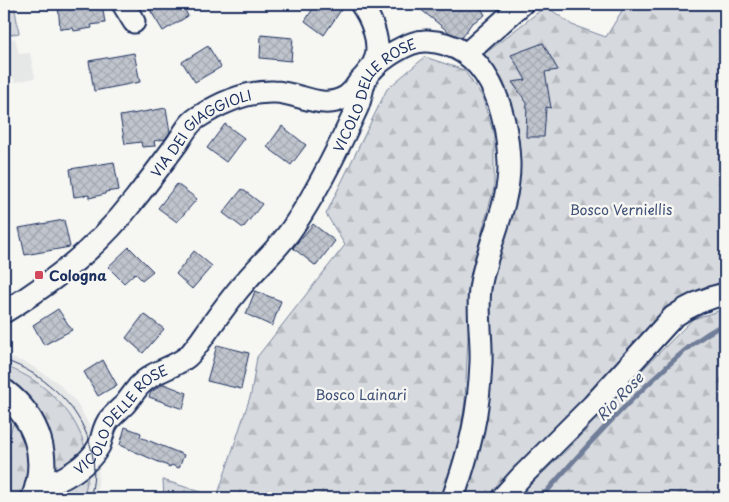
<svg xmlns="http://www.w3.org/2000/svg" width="729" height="502" viewBox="0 0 729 502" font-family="'Playpen Sans',sans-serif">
  <defs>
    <pattern id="forest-firs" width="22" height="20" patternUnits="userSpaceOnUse" patternTransform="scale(1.25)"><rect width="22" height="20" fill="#d6d9dd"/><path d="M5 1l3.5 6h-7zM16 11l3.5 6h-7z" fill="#b7bbc0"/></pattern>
    <pattern id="building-cross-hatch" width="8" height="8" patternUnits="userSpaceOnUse" patternTransform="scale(1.25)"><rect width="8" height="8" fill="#c0c4cd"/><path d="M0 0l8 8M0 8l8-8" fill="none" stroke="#a4a9b2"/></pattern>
  </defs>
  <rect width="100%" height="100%" fill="#f6f6f2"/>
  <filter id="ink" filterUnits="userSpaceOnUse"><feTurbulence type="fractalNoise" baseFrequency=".02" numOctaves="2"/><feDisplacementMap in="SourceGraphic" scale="10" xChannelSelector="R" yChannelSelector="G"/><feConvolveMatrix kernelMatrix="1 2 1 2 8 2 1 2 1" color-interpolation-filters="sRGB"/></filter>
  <g filter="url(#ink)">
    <path fill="#e6e7e7" d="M15 38 19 54 30 53 35 78 15 82 14 78 4 80V41Z
      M4 356 27 363 57 382 77 403 91 429 96 444 87 454 79 432 66 409 51 393 18 370 4 366Z
      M99 457 98 484 95 498H84L89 470Z"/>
    <path fill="url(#forest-firs)" stroke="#78849e" d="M4 4H14L19 33 4 36Z
      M626 4H693L703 9V4H725V280L677 301 489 498H463L489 300 499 253 518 196V148L482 56 546 6 572 25 606 37Z
      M425 57 464 70 482 96 494 135V188L471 272 465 402 457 455 442 498H164L163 480 217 497 251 394 257 357 345 245 326 214 387 89Z
      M725 309V498H516L568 449 628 384 693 319Z
      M4 366C35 376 65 401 79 431 83 438 84 447 87 454L47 478 4 387Z
      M16 415 31 442 27 498H10L4 496V452Z
      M89 470 84 498H45L48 489Z"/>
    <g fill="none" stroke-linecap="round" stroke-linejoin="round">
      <path stroke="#717e99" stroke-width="5" d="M541 498C579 454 618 411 661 372 680 354 701 335 725 324"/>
    </g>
    <path fill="url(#building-cross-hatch)" stroke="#1b2f5e" d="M58 4H102L105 23 91 25 92 28 74 31 73 28 60 29Z
      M161 4H182L188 16 163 31 150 10Z
      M316 4H332L341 10 324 35 305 21Z
      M414 4H479L485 15 471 24 462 38 450 33Z
      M261 35 293 38 291 61 260 58Z
      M543 43 558 70 545 72 551 108 546 107 544 137H526L527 103 512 82 526 80 511 55Z
      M208 46 221 67 195 82 182 62Z
      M134 53 140 82 94 91 89 61Z
      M166 108 170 132 165 139 154 141 155 146 142 147 141 142 125 144 120 116Z
      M225 124 244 138 226 162 207 148Z
      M282 126 306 145 291 165 267 147Z
      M114 162 119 190 105 192V194L89 198V195L74 197 70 169Z
      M177 184 197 199 177 222 158 208Z
      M242 189 262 204 243 228 223 213Z
      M64 220 70 247 25 255 19 228Z
      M313 224 335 241 316 266 293 248Z
      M129 247 153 271 142 280 135 273 124 283 108 267Z
      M194 251 212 266 192 289 176 274Z
      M255 291 281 301 272 326 246 314Z
      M58 309 72 330 44 345 33 325Z
      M144 314 164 329 143 353 126 338Z
      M217 345 249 353 241 389 207 381Z
      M103 360 117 385 98 396 84 372Z
      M164 384 187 393 183 409 149 397 151 392Z
      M125 427 141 433 140 437 184 455 179 468 171 465 170 467 120 445Z"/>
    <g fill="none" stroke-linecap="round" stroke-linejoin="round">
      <defs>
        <g id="minor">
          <path d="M123 4 134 22"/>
          <path d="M466 54 522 4"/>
          <path id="s1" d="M4 312C54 282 99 246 135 199 150 180 164 161 178 142 183 134 189 123 197 118 220 103 246 91 274 92 299 92 323 112 347 96 351 93 356 87 359 82 366 75 373 67 376 57 380 40 371 18 361 4"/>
          <path id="s2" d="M40 485C61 483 89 465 99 446 103 437 103 427 109 420 114 414 120 409 125 404 130 398 134 392 139 386 154 370 172 369 187 357 192 353 197 345 201 340 215 320 229 300 245 282 261 263 280 247 293 227 317 192 339 147 357 108 362 98 362 80 370 72 382 58 409 40 427 41 489 44 507 111 509 163 510 207 486 246 480 289 477 313 482 337 481 362 479 414 470 449 453 498"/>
          <path d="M502 498 520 478 593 405 673 317C690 305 705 298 725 294"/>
        </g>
        <path id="major" d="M4 393C38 419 50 458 35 498"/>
      </defs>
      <use href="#minor" stroke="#1b2f5e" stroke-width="25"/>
      <use href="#major" stroke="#1b2f5e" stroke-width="30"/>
      <use href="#minor" stroke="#f6f6f2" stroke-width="21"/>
      <use href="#major" stroke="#f6f6f2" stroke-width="26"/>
      <path stroke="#1b2f5e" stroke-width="1" d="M4 360C61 379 108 436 90 498"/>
    </g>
  </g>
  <rect fill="#d1495b" stroke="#f6f6f2" stroke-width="2" x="34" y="270" width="10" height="10" rx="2.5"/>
  <g text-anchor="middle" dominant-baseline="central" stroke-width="5" stroke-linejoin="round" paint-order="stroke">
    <g font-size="14" fill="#1b2f5e" stroke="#f6f6f2">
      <text stroke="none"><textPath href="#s2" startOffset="529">VICOLO DELLE ROSE</textPath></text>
      <text stroke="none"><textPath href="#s1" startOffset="270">VIA DEI GIAGGIOLI</textPath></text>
      <text stroke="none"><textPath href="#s2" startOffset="109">VICOLO DELLE ROSE</textPath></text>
    </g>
    <g font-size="14" fill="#405177" stroke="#f6f6f2">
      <text x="621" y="209">Bosco Verniellis</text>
      <text x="361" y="394">Bosco Lainari</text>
    </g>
    <g font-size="14" font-weight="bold" fill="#1b2f5e" stroke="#f6f6f2" text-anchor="start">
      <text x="49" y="275">Cologna</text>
    </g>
    <g font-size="15" font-style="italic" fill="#46567b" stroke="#f6f6f2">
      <text transform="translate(619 396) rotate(-46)">Rio Rose</text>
    </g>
  </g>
  <rect width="729" height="502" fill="none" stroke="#f6f6f2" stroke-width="20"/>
  <rect x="10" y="10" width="709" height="482" fill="none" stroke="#1b2f5e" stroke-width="2" filter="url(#ink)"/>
</svg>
